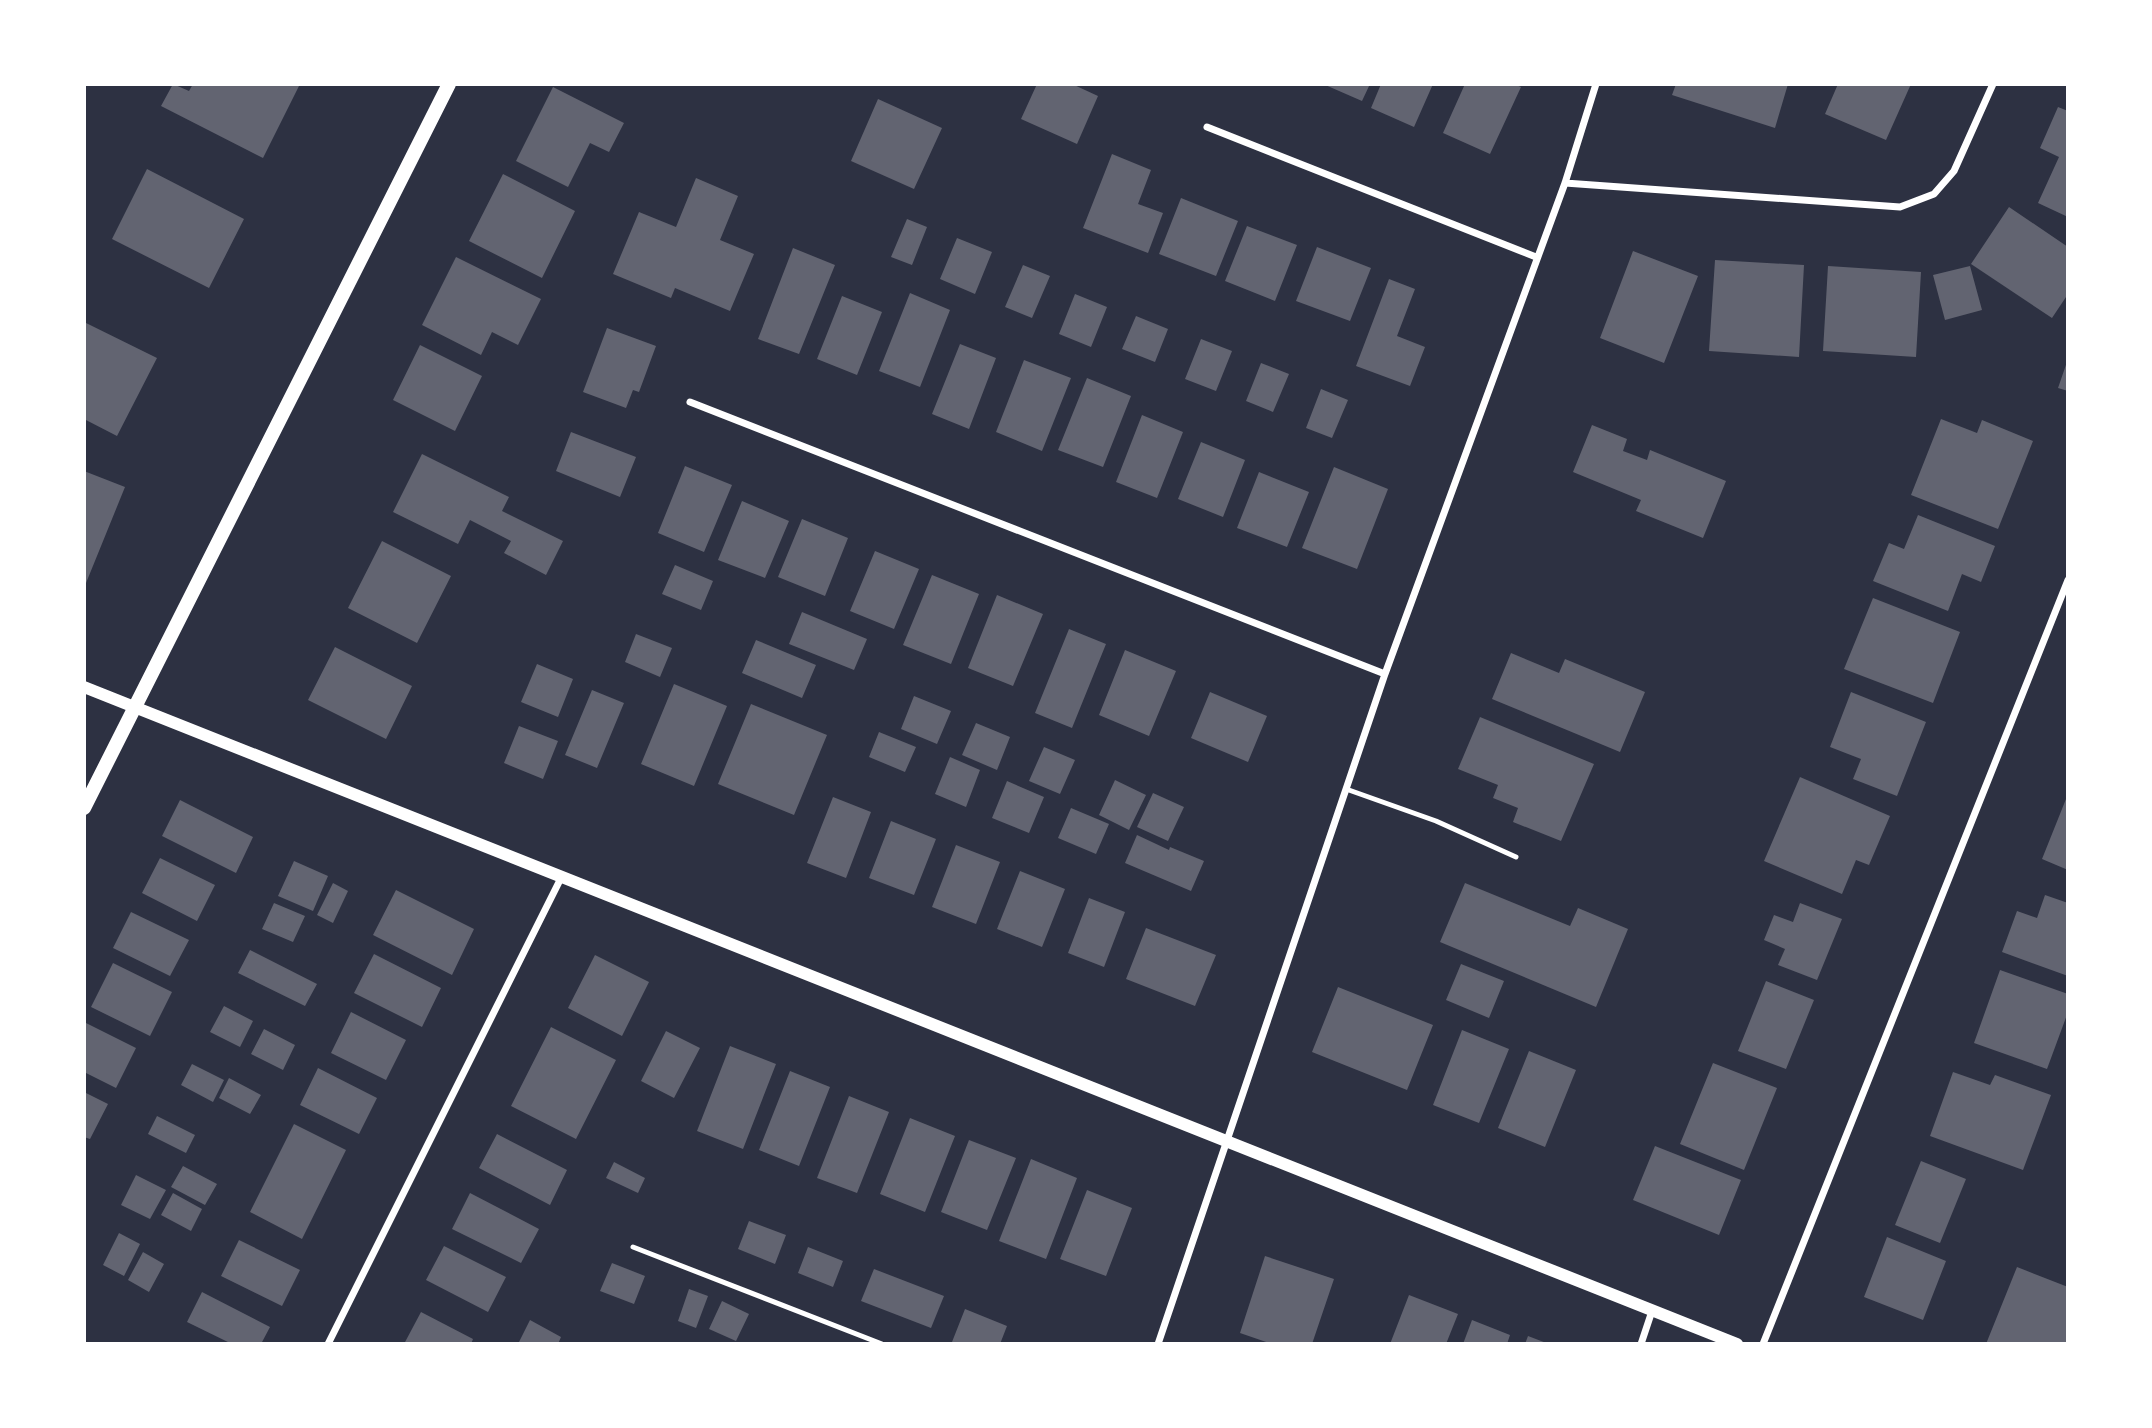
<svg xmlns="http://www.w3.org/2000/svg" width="2152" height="1428" viewBox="0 0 2152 1428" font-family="'Work Sans',sans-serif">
  <rect width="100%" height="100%" fill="#2d3142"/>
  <path fill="#626471" d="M173 84 189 91 193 84H300L263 158 161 106Z
    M1037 84H1072L1098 96 1077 144 1021 119Z
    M1323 84H1370L1362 101Z
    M1381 84H1433L1414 127 1371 108Z
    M1465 84H1514L1521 87 1490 154 1443 133Z
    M1676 84H1788L1775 128 1672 95Z
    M1838 84H1911L1886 140 1825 114Z
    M553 87 624 123 609 152 590 143 568 187 516 161Z
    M878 99 942 128 914 189 851 161Z
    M2058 107 2068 111V217L2038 203 2059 157 2040 148Z
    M1112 154 1151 170 1138 204 1163 213 1148 253 1083 228Z
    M147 169 244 219 209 288 112 239Z
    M503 174 575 211 542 278 469 241Z
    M696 178 738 196 720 240 754 254 730 311 675 288 671 298 613 274 639 212 676 227Z
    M1181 198 1238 221 1216 276 1159 254Z
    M2009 207 2068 247V294L2052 318 1971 264Z
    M907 219 927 227 912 265 891 257Z
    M1247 226 1297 245 1275 301 1225 281Z
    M957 238 992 252 975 294 940 279Z
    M1317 247 1371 268 1350 321 1296 301Z
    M793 248 835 265 799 354 758 339Z
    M1633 251 1698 276 1664 363 1600 338Z
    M456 257 541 299 518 345 492 332 481 355 422 325Z
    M1715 260 1804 265 1799 357 1709 351Z
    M1023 265 1050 276 1032 318 1005 307Z
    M1828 266 1921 272 1916 357 1823 351Z
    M1970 266 1982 310 1945 320 1933 275Z
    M1389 279 1415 289 1397 336 1425 347 1410 386 1356 366Z
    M910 293 950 310 920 387 879 371Z
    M1075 294 1107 307 1091 347 1059 334Z
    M842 296 882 312 857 375 817 359Z
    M1136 316 1168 329 1155 362 1122 349Z
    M84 322 157 358 117 436 84 419Z
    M607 328 656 346 639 392 633 390 626 408 583 392Z
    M1201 339 1232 351 1216 391 1185 379Z
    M960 344 996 358 969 429 932 414Z
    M420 345 482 376 455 431 393 400Z
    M2068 359V391L2058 388Z
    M1024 360 1071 378 1042 451 996 432Z
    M1261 363 1289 374 1273 412 1246 401Z
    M1087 378 1131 396 1103 467 1058 450Z
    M1321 389 1348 400 1332 438 1306 428Z
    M1142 415 1183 432 1157 498 1116 482Z
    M1941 419 1977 433 1982 420 2033 441 1998 529 1911 495Z
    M1592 425 1627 439 1623 451 1647 460 1650 450 1726 481 1703 538 1636 511 1641 500 1573 472Z
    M571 432 636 457 620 497 556 471Z
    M1201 442 1245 460 1223 517 1178 499Z
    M422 454 509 497 502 511 563 541 546 575 504 553 511 541 470 520 458 544 393 512Z
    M685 466 732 485 704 552 658 533Z
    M1334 467 1388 489 1357 569 1302 548Z
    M84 471 125 487 84 588Z
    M1259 472 1309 492 1287 547 1237 528Z
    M742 501 789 521 765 578 718 560Z
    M1918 515 1995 546 1981 582 1962 574 1948 611 1873 581 1889 543 1904 549Z
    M802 519 848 538 825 596 778 577Z
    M382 541 451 576 417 643 348 608Z
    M875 551 919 569 894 629 850 611Z
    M675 565 713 581 701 610 662 594Z
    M932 575 979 594 951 664 903 645Z
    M997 595 1043 614 1013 686 968 668Z
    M1873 598 1960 632 1933 703 1844 669Z
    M802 612 867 639 854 670 789 644Z
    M1069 629 1106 644 1072 728 1035 713Z
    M636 634 672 648 660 677 625 662Z
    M756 640 816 665 802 698 742 673Z
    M335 647 412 686 386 739 308 700Z
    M1125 650 1176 671 1149 736 1099 715Z
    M1511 653 1559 673 1565 659 1645 692 1620 752 1492 699Z
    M537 664 573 679 558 717 521 702Z
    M674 684 727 706 694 786 641 764Z
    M592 690 624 703 597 768 565 755Z
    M1210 692 1267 716 1248 762 1191 738Z
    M1851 692 1926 722 1897 796 1853 779 1861 759 1830 747Z
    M914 696 951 711 937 744 901 729Z
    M751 704 827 735 794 815 718 784Z
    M1480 717 1594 764 1561 841 1513 822 1518 808 1493 798 1498 785 1458 769Z
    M976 723 1010 737 997 770 962 755Z
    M519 726 558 741 543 779 504 763Z
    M879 732 916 747 905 772 869 757Z
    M1044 747 1075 760 1060 794 1029 781Z
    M950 757 980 770 966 807 935 794Z
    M1800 777 1890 816 1869 865 1856 860 1842 894 1764 861Z
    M1115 780 1146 795 1129 830 1099 815Z
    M1007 781 1044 797 1029 833 992 818Z
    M1153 793 1184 807 1168 841 1137 827Z
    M2068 794V870L2042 859Z
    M833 797 871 812 846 878 807 863Z
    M180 800 253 837 236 873 162 836Z
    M1071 808 1109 824 1096 854 1058 838Z
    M891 821 936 839 914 895 869 878Z
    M1137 835 1169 850 1170 847 1204 861 1191 891 1125 863Z
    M956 845 1000 862 976 924 932 907Z
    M160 858 215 885 197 921 142 893Z
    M294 861 328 876 313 911 278 896Z
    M1020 871 1065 889 1042 947 997 929Z
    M333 883 348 891 333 923 317 915Z
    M1465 883 1570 926 1578 908 1628 929 1596 1007 1440 942Z
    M396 890 474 929 452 975 373 935Z
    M2045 895 2068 903V976L2002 952 2017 911 2037 918Z
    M1089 898 1125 912 1104 967 1068 953Z
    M274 903 305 916 293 942 262 929Z
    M1800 903 1842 919 1817 980 1778 965 1785 949 1764 940 1774 915 1793 922Z
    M131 912 189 940 170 976 113 948Z
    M1146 928 1216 955 1195 1006 1126 979Z
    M250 950 317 984 305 1006 238 973Z
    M374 954 441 988 422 1027 354 993Z
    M595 955 649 982 622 1036 568 1008Z
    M113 963 172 992 150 1036 91 1007Z
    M1461 964 1504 981 1489 1018 1446 1000Z
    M2000 970 2068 994V1012L2047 1069 1974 1043Z
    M1766 981 1814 1000 1786 1069 1738 1051Z
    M1338 987 1433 1025 1407 1090 1312 1052Z
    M224 1006 253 1021 240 1047 210 1032Z
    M351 1012 406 1040 386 1080 331 1053Z
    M84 1022 136 1048 116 1088 84 1072Z
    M551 1027 616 1060 576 1139 511 1106Z
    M264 1029 295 1045 283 1070 251 1054Z
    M1462 1030 1509 1049 1479 1123 1433 1105Z
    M666 1031 700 1048 674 1098 641 1081Z
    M730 1046 776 1064 743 1149 697 1131Z
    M1529 1051 1576 1070 1545 1147 1498 1128Z
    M1713 1063 1777 1088 1744 1170 1680 1144Z
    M192 1064 224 1080 213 1102 181 1085Z
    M318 1068 377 1098 359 1134 300 1105Z
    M790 1071 830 1087 799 1166 759 1150Z
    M1953 1072 1990 1085 1995 1075 2051 1095 2023 1170 1930 1136Z
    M229 1078 261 1095 250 1114 219 1098Z
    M84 1092 108 1104 90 1139 84 1137Z
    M849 1096 889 1112 857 1193 817 1178Z
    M157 1116 195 1135 186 1153 148 1134Z
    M910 1118 955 1136 925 1212 880 1194Z
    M294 1124 346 1150 302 1239 250 1212Z
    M497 1134 567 1170 550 1205 479 1168Z
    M969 1140 1016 1158 987 1230 941 1212Z
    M1655 1146 1741 1180 1719 1235 1633 1200Z
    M1031 1159 1077 1178 1046 1259 999 1241Z
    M1921 1161 1966 1179 1940 1243 1895 1225Z
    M614 1162 645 1178 638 1193 606 1178Z
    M183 1166 217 1184 205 1205 171 1187Z
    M136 1175 166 1190 150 1219 121 1205Z
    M1087 1190 1132 1208 1106 1276 1060 1259Z
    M173 1193 202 1209 191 1231 161 1215Z
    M470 1193 539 1229 521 1263 452 1229Z
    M749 1221 786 1235 775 1264 738 1249Z
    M119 1233 140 1244 124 1276 103 1265Z
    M1887 1237 1946 1261 1923 1320 1864 1297Z
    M239 1240 300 1270 282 1306 221 1276Z
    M444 1246 506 1277 488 1312 426 1280Z
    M808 1247 843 1261 833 1287 798 1273Z
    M143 1252 164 1264 149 1292 128 1280Z
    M1265 1256 1334 1279 1312 1344H1272L1240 1333Z
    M612 1263 645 1276 634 1304 600 1291Z
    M2017 1267 2068 1287 2067 1344H1986Z
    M874 1269 944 1296 931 1328 861 1301Z
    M689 1289 708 1296 696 1328 678 1321Z
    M202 1292 270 1327 261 1344H232L187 1322Z
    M1409 1295 1458 1314 1446 1344H1390Z
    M722 1301 749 1314 736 1341 709 1329Z
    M965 1309 1007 1326 1000 1344 952 1342Z
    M421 1312 473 1339 471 1344H404Z
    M530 1320 561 1337 558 1344H518Z
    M1472 1320 1510 1335 1507 1344H1463Z
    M1528 1336 1549 1344H1525Z"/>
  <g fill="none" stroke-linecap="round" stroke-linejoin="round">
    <path stroke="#fff" stroke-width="5" d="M1346 789 1436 821 1516 857
      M633 1247 882 1344"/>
    <path stroke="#fff" stroke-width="7" d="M1207 127 1536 257
      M1565 183 1900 207 1934 194 1954 171 1993 84
      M690 402 1385 674
      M328 1344 561 878
      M1158 1344 1385 674 1565 183 1596 84
      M1641 1344 1652 1311
      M1763 1344 2068 580"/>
    <path stroke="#fff" stroke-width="12" d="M84 687 1737 1344"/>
    <path stroke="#fff" stroke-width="14" d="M84 808 449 84"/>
  </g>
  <rect width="2152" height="1428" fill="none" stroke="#ffffff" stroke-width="172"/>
</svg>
